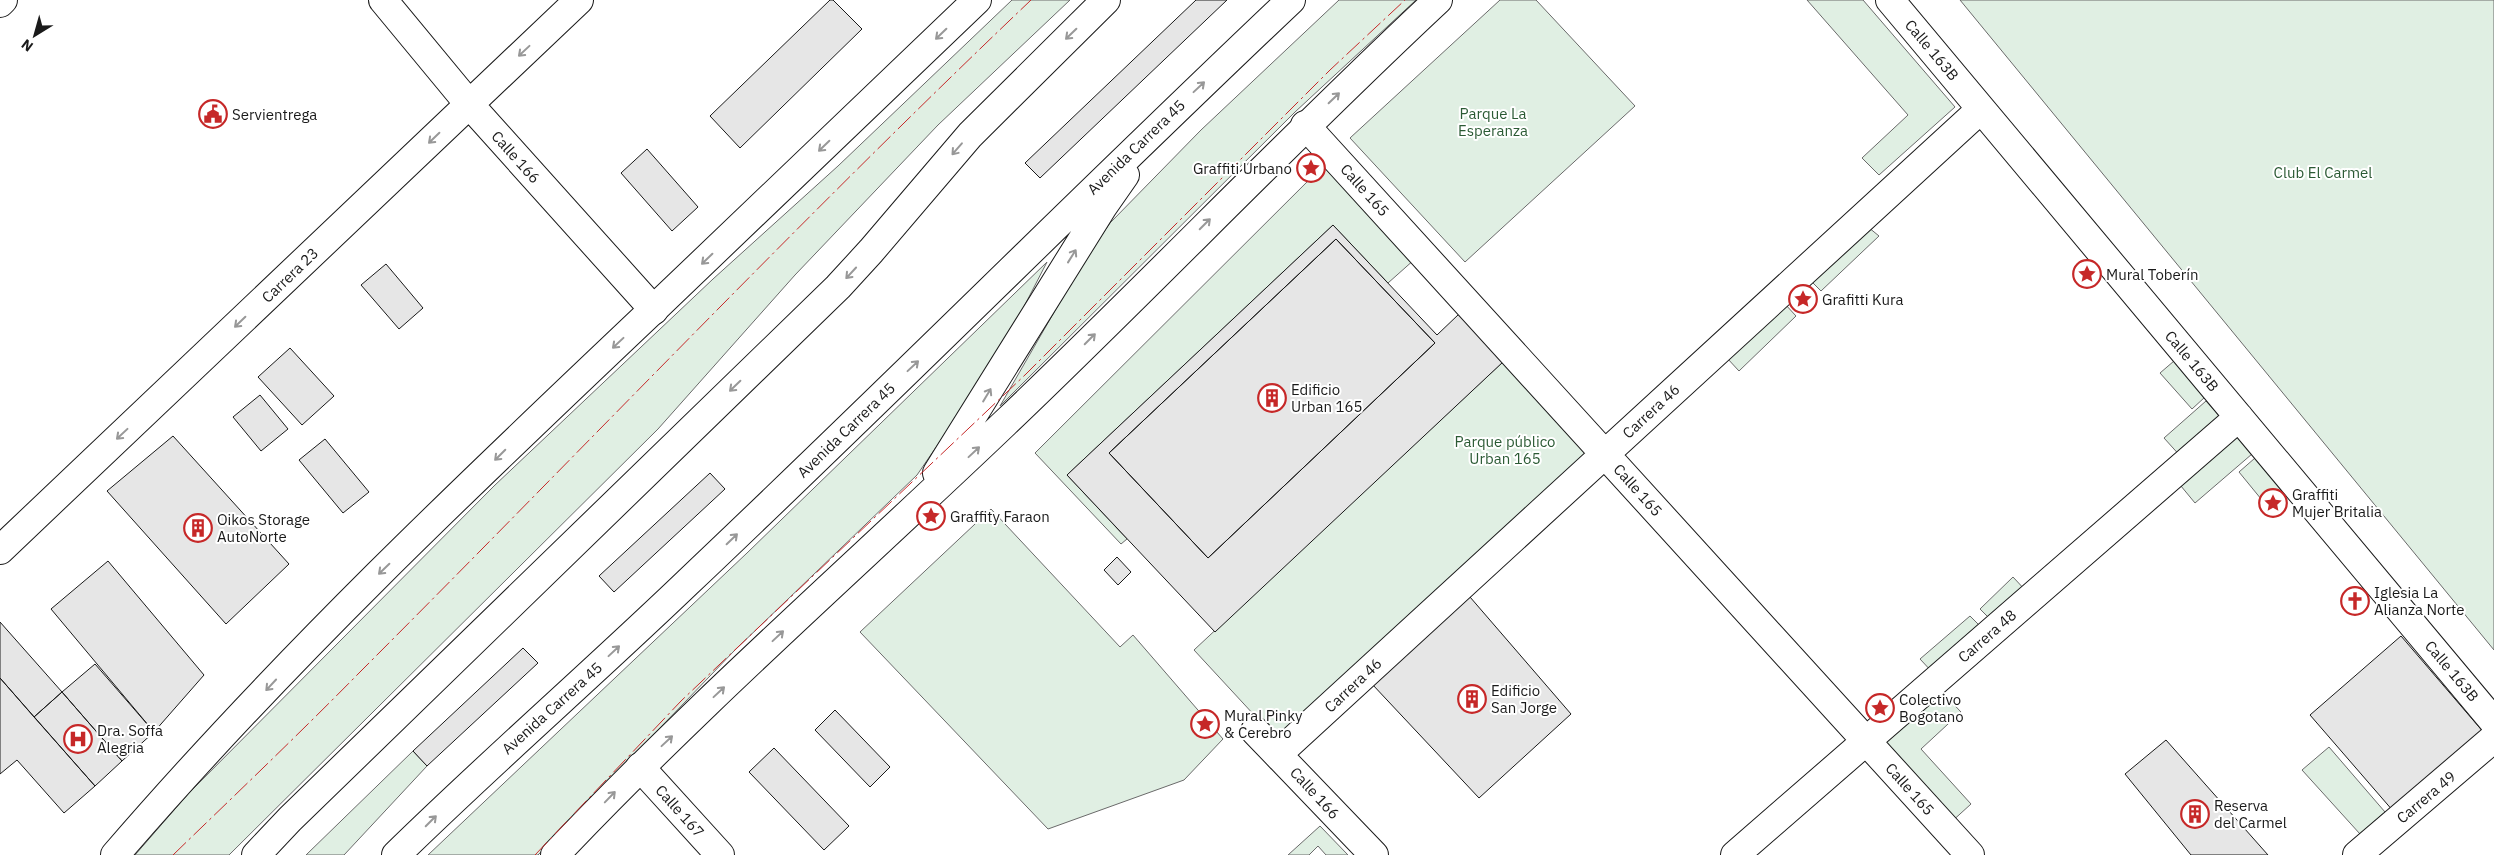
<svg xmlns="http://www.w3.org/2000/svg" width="2494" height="855" viewBox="0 0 2494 855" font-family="'IBM Plex Sans',sans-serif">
  <rect width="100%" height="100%" fill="#fff"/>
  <path fill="#e0efe3" stroke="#6a6a6a" d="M1012 0H1070L938 125 795 275 658 429 229 855H135L188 794 494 486 713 279 838 166Z
    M1339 0H1416L1295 112 1000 406 1083 262 1110 223 1201 130Z
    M1500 0H1536L1635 106 1465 262 1350 138Z
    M1807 0H1863L1955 107 1879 175 1862 158 1908 115Z
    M1960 0H2494V650Z
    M1327 162 1415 259 1388 283 1333 225 1067 475 1127 539 1121 544 1035 453Z
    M1868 227 1879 236 1821 291 1811 281Z
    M1047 262 998 357 917 475 734 651 538 855H428L747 553Z
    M1785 304 1796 316 1739 371 1727 358Z
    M1504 361 1598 454 1280 743 1194 650Z
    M2174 361 2205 397 2192 409 2160 373Z
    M2206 401 2225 422 2183 459 2164 438Z
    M2232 431 2252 454 2195 503 2176 480Z
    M2255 458 2283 491 2266 505 2239 472Z
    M991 509 1120 647 1133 635 1223 739 1184 780 1048 829 860 632Z
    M2013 577 2027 592 1993 622 1980 609Z
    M1970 616 1985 631 1934 674 1920 659Z
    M1940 690 1961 712 1921 749 1971 804 1949 824 1878 747Z
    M2329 747 2385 812 2360 834 2302 770Z
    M413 751 427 766 344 855H306Z
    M1320 826 1348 855H1326L1318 846 1309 855H1288Z"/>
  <path fill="#e6e6e6" stroke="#1a1a1a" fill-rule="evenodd" d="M830 0H833L862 29 740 148 710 116Z
    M1196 0H1227L1040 178 1025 163Z
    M647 149 698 207 672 231 621 173Z
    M1333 225 1437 335 1459 314 1504 361 1215 632 1067 475ZM1336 239 1435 343 1208 558 1109 453Z
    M1336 239 1435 343 1208 558 1109 453Z
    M386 264 423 308 399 329 361 285Z
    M290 348 334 396 302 425 258 377Z
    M260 395 288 429 261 451 233 417Z
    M173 436 289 564 226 624 107 491Z
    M325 439 369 492 343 513 299 460Z
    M710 473 725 489 614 592 599 576Z
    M1117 557 1131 572 1118 585 1104 570Z
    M108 561 204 675 154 732 51 609Z
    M1470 597 1571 714 1479 798 1372 684Z
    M0 622 62 692 34 717 0 678Z
    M2401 636 2485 734 2394 812 2310 715Z
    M523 648 538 663 427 766 413 751Z
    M95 664 154 732 122 761 62 692Z
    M0 678 95 786 64 813 17 760 0 774Z
    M62 692 122 761 95 786 34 717Z
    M835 710 890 767 870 787 815 730Z
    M2166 740 2268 855H2191L2125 774Z
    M774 748 849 826 824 850 749 772Z"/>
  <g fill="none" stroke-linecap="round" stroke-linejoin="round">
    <defs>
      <path id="minor" d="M383 0 469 104 654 310
        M1890 0 2494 722
        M0 3 3 0
        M1305 125 1970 855
        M0 550 579 0
        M1255 731 1374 855
        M1278 754 1981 109
        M640 767 720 855
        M1735 855 2239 417
        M2357 855 2494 738"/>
      <path id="highway" d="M937 473 1102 208 1125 175
        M115 855C282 661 469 484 655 308 763 206 870 103 977 0
        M256 855 290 819 838 287 871 251 970 135 1106 0
        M396 855C491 762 591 675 687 583 890 391 1088 192 1291 0
        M555 855C698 704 854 567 1005 423 1151 284 1290 138 1438 0"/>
    </defs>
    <use href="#minor" stroke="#1a1a1a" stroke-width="30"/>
    <use href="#highway" stroke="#1a1a1a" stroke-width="30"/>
    <use href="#minor" stroke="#fff" stroke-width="28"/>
    <use href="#highway" stroke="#fff" stroke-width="28"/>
    <path stroke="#c62828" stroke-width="1" stroke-dasharray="18 4 2.5 4" stroke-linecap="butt" d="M173 855C236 794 299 734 360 672 584 448 802 218 1031 0
      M535 855 681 701 1026 374 1330 70 1405 0"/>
  </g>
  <defs><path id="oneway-shaft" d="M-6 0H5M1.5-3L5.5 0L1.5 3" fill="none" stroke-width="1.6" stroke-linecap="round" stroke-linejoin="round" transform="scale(1.25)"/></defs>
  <g stroke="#989898">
    <use href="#oneway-shaft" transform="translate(941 34) rotate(136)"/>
    <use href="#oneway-shaft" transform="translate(1071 34) rotate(136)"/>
    <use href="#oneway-shaft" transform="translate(524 51) rotate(137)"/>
    <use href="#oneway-shaft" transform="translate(1199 87) rotate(-43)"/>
    <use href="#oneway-shaft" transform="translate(1334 98) rotate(-44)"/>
    <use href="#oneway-shaft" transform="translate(434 138) rotate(136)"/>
    <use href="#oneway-shaft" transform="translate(824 146) rotate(136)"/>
    <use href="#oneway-shaft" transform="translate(957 149) rotate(131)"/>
    <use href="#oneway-shaft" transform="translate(1205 224) rotate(-45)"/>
    <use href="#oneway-shaft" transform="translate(1072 256) rotate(-58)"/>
    <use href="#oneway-shaft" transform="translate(707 259) rotate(136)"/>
    <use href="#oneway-shaft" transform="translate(851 273) rotate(133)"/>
    <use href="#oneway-shaft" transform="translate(240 322) rotate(136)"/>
    <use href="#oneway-shaft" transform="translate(1090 339) rotate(-45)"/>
    <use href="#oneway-shaft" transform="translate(618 343) rotate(137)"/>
    <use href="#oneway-shaft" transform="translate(913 366) rotate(-43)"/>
    <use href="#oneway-shaft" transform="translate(735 386) rotate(136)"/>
    <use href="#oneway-shaft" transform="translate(987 395) rotate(-59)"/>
    <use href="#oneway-shaft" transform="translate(122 434) rotate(137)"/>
    <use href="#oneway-shaft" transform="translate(974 452) rotate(-43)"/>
    <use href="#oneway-shaft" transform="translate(500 455) rotate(135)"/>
    <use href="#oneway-shaft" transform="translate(732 539) rotate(-44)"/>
    <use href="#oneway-shaft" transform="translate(384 569) rotate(136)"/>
    <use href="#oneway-shaft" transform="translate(778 636) rotate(-43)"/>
    <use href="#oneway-shaft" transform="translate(614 651) rotate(-43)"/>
    <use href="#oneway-shaft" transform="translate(271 685) rotate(133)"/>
    <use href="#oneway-shaft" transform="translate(719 692) rotate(-43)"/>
    <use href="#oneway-shaft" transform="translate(667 741) rotate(-43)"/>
    <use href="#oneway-shaft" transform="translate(610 797) rotate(-46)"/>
    <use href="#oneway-shaft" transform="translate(431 821) rotate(-45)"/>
  </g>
  <defs>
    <symbol id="civic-ring" viewBox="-11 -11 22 22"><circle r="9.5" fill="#fff" stroke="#c62828" stroke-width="1.5"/><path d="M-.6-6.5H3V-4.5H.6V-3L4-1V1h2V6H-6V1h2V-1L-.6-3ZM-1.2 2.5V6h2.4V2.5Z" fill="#c62828"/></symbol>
    <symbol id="sight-ring" viewBox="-11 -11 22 22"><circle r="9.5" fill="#fff" stroke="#c62828" stroke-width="1.5"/><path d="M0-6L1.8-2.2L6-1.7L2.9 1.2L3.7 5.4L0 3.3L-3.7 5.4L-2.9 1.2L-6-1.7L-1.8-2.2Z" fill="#c62828"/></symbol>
    <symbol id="building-ring" viewBox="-11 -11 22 22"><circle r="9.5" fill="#fff" stroke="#c62828" stroke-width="1.5"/><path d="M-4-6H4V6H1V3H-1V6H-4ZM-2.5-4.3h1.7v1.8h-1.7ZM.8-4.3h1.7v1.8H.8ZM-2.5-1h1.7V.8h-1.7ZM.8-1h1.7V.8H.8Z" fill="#c62828"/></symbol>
    <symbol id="church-ring" viewBox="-11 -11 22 22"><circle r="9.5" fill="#fff" stroke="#c62828" stroke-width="1.5"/><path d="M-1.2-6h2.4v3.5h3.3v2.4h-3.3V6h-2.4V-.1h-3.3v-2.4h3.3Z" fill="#c62828"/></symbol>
    <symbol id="hospital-ring" viewBox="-11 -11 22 22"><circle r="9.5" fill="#fff" stroke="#c62828" stroke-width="1.5"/><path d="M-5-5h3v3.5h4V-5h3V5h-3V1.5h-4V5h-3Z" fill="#c62828"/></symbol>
  </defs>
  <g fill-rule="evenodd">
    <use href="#civic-ring" x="197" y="98" width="32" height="32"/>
    <use href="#sight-ring" x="1295" y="152" width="32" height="32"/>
    <use href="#sight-ring" x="2071" y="258" width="32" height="32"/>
    <use href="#sight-ring" x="1787" y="283" width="32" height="32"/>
    <use href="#building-ring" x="1256" y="382" width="32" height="32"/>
    <use href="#sight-ring" x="2257" y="487" width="32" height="32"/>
    <use href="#sight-ring" x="915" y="500" width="32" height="32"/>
    <use href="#building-ring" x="182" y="512" width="32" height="32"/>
    <use href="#church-ring" x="2339" y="585" width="32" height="32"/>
    <use href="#building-ring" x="1456" y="683" width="32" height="32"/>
    <use href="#sight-ring" x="1864" y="692" width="32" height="32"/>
    <use href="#sight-ring" x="1189" y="708" width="32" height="32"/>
    <use href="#hospital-ring" x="62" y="723" width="32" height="32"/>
    <use href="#building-ring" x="2179" y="798" width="32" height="32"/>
  </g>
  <g text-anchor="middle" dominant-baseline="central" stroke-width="4" stroke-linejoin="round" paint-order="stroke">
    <g font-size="15" fill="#1a1a1a" stroke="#fff">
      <text transform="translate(1932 50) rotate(50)">Calle 163B</text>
      <text transform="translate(1136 147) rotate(-44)">Avenida Carrera 45</text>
      <text transform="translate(516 157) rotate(48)">Calle 166</text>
      <text transform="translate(1365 190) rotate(48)">Calle 165</text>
      <text transform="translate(290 275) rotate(-44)">Carrera 23</text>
      <text transform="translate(2192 361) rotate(50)">Calle 163B</text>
      <text transform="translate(1651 411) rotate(-43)">Carrera 46</text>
      <text transform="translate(846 430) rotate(-44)">Avenida Carrera 45</text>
      <text transform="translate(1638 490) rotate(48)">Calle 165</text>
      <text transform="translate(1987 636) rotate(-41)">Carrera 48</text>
      <text transform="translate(2452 671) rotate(50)">Calle 163B</text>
      <text transform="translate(1353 685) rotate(-43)">Carrera 46</text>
      <text transform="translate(552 708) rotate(-42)">Avenida Carrera 45</text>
      <text transform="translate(1910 789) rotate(48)">Calle 165</text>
      <text transform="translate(1315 793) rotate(47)">Calle 166</text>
      <text transform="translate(2426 797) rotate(-40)">Carrera 49</text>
      <text transform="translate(680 811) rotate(48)">Calle 167</text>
    </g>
    <g font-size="15" fill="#2b5a34" stroke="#fff">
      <text x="1493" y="113">Parque La<tspan x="1493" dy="17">Esperanza</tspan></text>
      <text x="2323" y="172">Club El Carmel</text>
      <text x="1505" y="441">Parque público<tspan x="1505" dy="17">Urban 165</tspan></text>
    </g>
    <g font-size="15" fill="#1a1a1a" stroke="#fff" text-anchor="start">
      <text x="232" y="114">Servientrega</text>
      <text x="1292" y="168" text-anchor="end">Graffiti Urbano</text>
      <text x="2106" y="274">Mural Toberín</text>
      <text x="1822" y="299">Grafitti Kura</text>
      <text x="1291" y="389">Edificio<tspan x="1291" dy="17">Urban 165</tspan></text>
      <text x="2292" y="494">Graffiti<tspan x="2292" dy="17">Mujer Britalia</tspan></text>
      <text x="950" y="516">Graffity Faraon</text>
      <text x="217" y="519">Oikos Storage<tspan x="217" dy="17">AutoNorte</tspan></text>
      <text x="2374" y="592">Iglesia La<tspan x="2374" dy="17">Alianza Norte</tspan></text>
      <text x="1491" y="690">Edificio<tspan x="1491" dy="17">San Jorge</tspan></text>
      <text x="1899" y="699">Colectivo<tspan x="1899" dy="17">Bogotano</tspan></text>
      <text x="1224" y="715">Mural Pinky<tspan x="1224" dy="17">&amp; Cerebro</tspan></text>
      <text x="97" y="730">Dra. Soffa<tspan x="97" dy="17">Alegria</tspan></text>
      <text x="2214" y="805">Reserva<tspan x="2214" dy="17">del Carmel</tspan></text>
    </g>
  </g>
  <g transform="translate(35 35) rotate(217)" stroke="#ffffff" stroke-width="4" paint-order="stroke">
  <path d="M0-4L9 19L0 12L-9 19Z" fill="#1a1a1a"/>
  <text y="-8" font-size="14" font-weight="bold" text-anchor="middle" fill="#1a1a1a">N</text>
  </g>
</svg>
